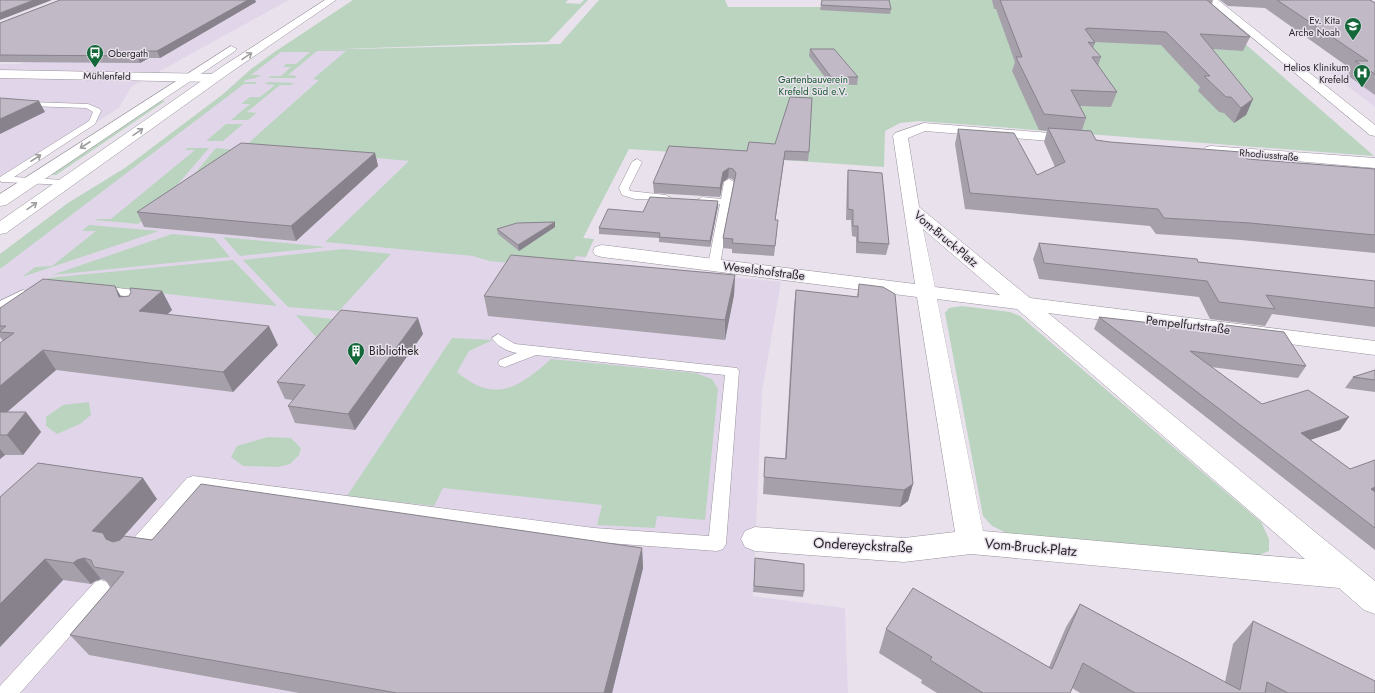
<svg xmlns="http://www.w3.org/2000/svg" width="1375" height="693" viewBox="0 0 1375 693" font-family="Jost,sans-serif">
  <rect width="100%" height="100%" fill="#e9e2ed"/>
  <path fill="#e1d6e9" d="M168 0H289L131 87 119 108 0 183V64H20L109 24Z
    M354 48 249 143 619 168 583 238 594 239 583 262 781 282 762 392 753 596 845 608 848 693H0V254L68 203 125 168 222 95 250 70 276 51Z
    M1321 66 1375 69V107Z"/>
  <path fill="#bad4c0" d="M353 0H568L565 3 580 4 584 0H588L548 42 312 50 560 44 599 0H725L728 7H829L856 0H1126L1227 28 1374 156 919 121 900 123 885 131 884 167 629 149 583 238 594 239 586 257 576 256 571 268 489 261 473 256 325 242 409 161 245 146 319 80 313 79 346 51H317L288 75 297 76 295 78H268L271 76H281L291 67H283L286 64H296L310 52H281L251 75H261C255 80 249 77 243 82H257L255 84H244L0 269V254L68 203 125 168 222 95 250 70 276 51Z
    M268 82 294 83 291 85H280L247 112 257 113 248 120H231L250 104H241L250 97H260L275 85 265 84Z
    M160 101H165L56 175H50Z
    M226 124H243L223 141H206Z
    M187 148H209L154 212 138 224 95 220 96 219H111L195 150H185Z
    M216 148 248 151 167 207Z
    M89 225 159 231 22 277 35 267 52 266 96 231H82Z
    M172 234 214 238 230 257 52 275Z
    M223 237 327 247 240 256Z
    M343 249 391 254 339 311 288 307 243 260Z
    M233 260 277 306 50 281 47 278Z
    M962 306 1010 312 1020 316 1261 522 1269 539V551L1252 558 1013 536 992 526 983 516 945 313 949 308Z
    M296 315 333 319 316 337Z
    M452 338 493 340 469 351 457 372C494 404 519 388 551 359L695 373 712 379 718 389 705 520 657 516 655 528 597 525 602 505 443 488 434 506 347 496Z
    M89 402 91 415 80 424 57 434 46 426V417L63 405Z
    M268 437 291 438 301 448 299 455 290 464 278 467 243 466 231 457 237 446Z"/>
  <g fill="none" stroke-linecap="round" stroke-linejoin="round">
    <defs>
      <path id="lane" d="M0 101 88 104 100 109 101 111 95 124 14 177 64 180 67 181V185L2 182 0 181V177L89 121 93 112 86 108 0 105Z
        M637 159 642 162 629 188 630 191 666 195 671 198 669 200 635 199 622 195 619 188 632 162Z
        M729 179 734 182 720 265 714 268 708 265 720 204 702 203 697 200 702 197 721 199 724 182Z
        M102 286 134 290 140 311 138 314H130L125 296 98 293 96 290 98 287Z
        M23 290 27 291 29 294 27 297 0 310V301Z
        M498 334 515 344 737 368 739 371 726 544 723 549 717 551 594 542 197 489 139 556 133 558 127 556 124 551 127 546 187 478 193 476 594 528 709 536 725 375 536 355 505 367 500 366 498 363 500 360 517 353C508 352 497 346 492 338Z
        M101 580 107 582 110 588 107 594 20 693H0V686L95 582Z"/>
      <path id="street" d="M1207 0H1218L1375 125V136L1370 135Z
        M0 70 215 74 221 78 215 82 0 78Z
        M924 123 1075 135 1080 136 1082 139 1080 142 1075 143 925 131 908 138 919 207 1030 298 1375 341V355L1048 313 1375 581V614L1364 610 1339 588 971 554 904 562 755 551 745 547 741 539 745 531 755 527 904 538 955 532 917 297 602 257 595 255 593 251 595 247 602 245 915 284 893 136 895 133ZM923 229 1000 295 935 287ZM937 299 1017 309 1305 559 983 531Z
        M1211 146 1375 158V168L1206 153 1204 150 1206 147Z"/>
      <path id="primary" d="M325 0H336L231 72 6 233 0 234V221L223 66Z
        M231 46 237 49 235 51 6 205 0 206V194Z"/>
    </defs>
    <use href="#lane" stroke="#99939d" stroke-width="1"/>
    <use href="#street" stroke="#99939d" stroke-width="1"/>
    <use href="#primary" stroke="#99939d" stroke-width="1"/>
    <use href="#lane" fill="#fff" fill-rule="evenodd"/>
    <use href="#street" fill="#fff" fill-rule="evenodd"/>
    <use href="#primary" fill="#fff" fill-rule="evenodd"/>
  </g>
  <path fill="#a6a0aa" d="M60 0H255L256 2 160 58H149L140 63 0 62V23Z
    M992 0H1213L1212 4 1250 37 1243 51 1212 49 1253 99 1246 115 1234 123 1224 113 1219 112 1198 91 1200 87 1161 45 1094 42 1095 43 1093 48 1101 57 1098 66 1117 92 1111 107 1080 106 1086 118 1082 130 1096 140 1110 142 1247 159 1375 169V253L1241 240 1156 234 1150 226 965 209 955 144 958 129 1037 175 1055 167 1044 142 1047 131 1039 130 1012 71 1015 62 996 9H994Z
    M1220 0H1375H1371L1375 3V95L1347 75 1351 69 1265 8 1228 6Z
    M821 5 891 9 890 14 820 10Z
    M810 49 858 77 857 85 830 84 809 56Z
    M749 142 809 152 808 161 784 160 775 220 777 230 774 256 732 253V249L723 248V238L734 181 732 179 728 178 723 182 720 197 654 193 653 183 747 151Z
    M375 153 378 166 296 241 144 227 137 212Z
    M848 170 889 244 886 255 856 253V237L852 236 851 220H846L847 181Z
    M718 206 710 247 659 242V238L599 234V228L643 212Z
    M555 222V227L519 251 498 234 497 229Z
    M1039 243 1198 262 1375 281V327L1272 314 1265 326 1210 319 1199 297 1039 279 1033 259Z
    M735 275 734 295 725 340 488 316 484 296Z
    M859 284 913 484 908 501 900 507 763 494 765 457 785 459 794 306 796 290 857 297Z
    M162 291 172 310 167 315 278 345 233 392 56 370 7 412H26L41 432 23 455H5L0 459V343L3 341 0 337V308L129 296Z
    M1099 317 1222 332 1226 325 1306 366 1298 378 1211 367 1262 404 1340 430 1310 440 1350 469 1375 460V550L1094 329Z
    M423 334 355 430 295 423 288 406 293 400 285 399 277 382Z
    M1375 370V392L1345 388 1353 377Z
    M0 497 157 499 121 539 642 548 643 568 612 693H299L89 655 70 635 111 587 105 580 101 579 95 581 91 584 63 580 0 647Z
    M755 564 804 591 803 597 753 592Z
    M1080 604 1225 682 1233 644 1253 621 1375 693H1080L1072 688 1070 693H937L921 683 922 680 879 653 886 629 1049 667 1066 627Z"/>
  <path fill="#87828b" d="M34 0H52L0 20V13Z
    M248 0H255L256 2 160 58 157 51Z
    M147 51 149 58 140 63 137 56Z
    M1253 99 1246 115 1234 123 1241 108Z
    M39 101 45 112 0 134V119Z
    M785 151 784 160 774 230 775 220Z
    M375 153 378 166 296 241 291 226Z
    M729 168 728 178 723 182 720 197V188L723 172Z
    M718 201V206L710 247V241Z
    M555 222V227L519 251 518 245Z
    M735 275 734 295 725 340V320Z
    M115 286 126 305 119 297Z
    M162 291 172 310 149 330 139 311Z
    M418 318 423 334 355 430 348 414Z
    M269 326 278 345 233 392 223 372Z
    M43 350 56 370 0 418V386Z
    M26 412 41 432 23 455 7 435Z
    M1349 417 1340 430 1292 446 1301 433Z
    M0 449 5 455 0 459Z
    M143 478 157 499 114 547 92 531Z
    M913 484 908 501 900 507 904 490Z
    M1375 487V496L1371 489Z
    M642 548 643 568 612 693H604Z
    M84 558 101 579 95 581 91 584 73 563 77 560Z
    M45 559 63 580 0 647V604Z"/>
  <path fill="#c1bac6" stroke="#87828b" d="M0 0H34L0 13Z
    M60 0H248L157 51H147L137 56 0 55V23Z
    M822 0H889L891 9 821 5Z
    M1000 0H1207L1250 37 1200 34 1253 99 1241 108 1231 97H1226L1204 76H1210L1166 32 1087 28 1088 29H1085L1095 43 1088 42 1101 57H1092L1117 92 1071 90 1086 118 1044 114 1016 57H1022Z
    M1277 0H1370L1375 3V74L1355 61H1368Z
    M810 49H834L858 77H831Z
    M790 97 812 98 809 152 785 151 775 220H778L775 246 732 243 733 239 723 238 736 173 733 169 729 168 723 172 720 188 653 183 669 146 747 151 749 142 775 144Z
    M0 98 39 101 0 119Z
    M1048 128 1091 131 1096 140 1110 142 1241 152 1247 159 1375 169V235L1250 223 1164 218 1158 209 970 193 958 129 1014 133 1037 175 1065 162Z
    M241 143 375 153 291 226 137 212Z
    M848 170 882 173 889 244 858 242V226H853V210L848 209Z
    M650 197 718 201 710 241 659 237 660 233 599 228 608 209 643 212Z
    M555 222 518 245 497 229 517 223Z
    M1039 243 1197 259 1198 262 1375 281V308L1266 295 1275 309 1219 302 1207 281 1044 263Z
    M511 255 735 275 725 320 484 296Z
    M43 279 115 286 119 297 129 296 131 292 130 288 162 291 139 311 269 326 223 372 43 350 0 386V343L14 333 0 332V331L6 326H0V308Z
    M859 284 883 287 895 294 913 484 904 490 764 477 765 457 786 459 796 290 858 297Z
    M341 310 418 318 348 414 288 406 305 385 277 382Z
    M1099 317 1230 332 1226 325 1284 332 1306 366 1190 351 1262 404 1308 390 1349 417 1301 433 1350 469 1375 460V487L1371 489 1375 492V528Z
    M1375 370V380L1353 377Z
    M0 412H26L7 435H0Z
    M38 463 143 478 92 531 103 533 106 539 113 542 120 540 124 536 152 540 201 484 642 548 604 693H397L70 635 124 572 94 567 91 560 84 558 77 560 73 563 45 559 0 604V497Z
    M755 558 804 564V591L754 586Z
    M913 588 1052 669 1080 604 1240 690 1253 621 1375 681V693H1288L1267 682 1265 693H1135L1083 663 1070 693H983L930 660 932 657 886 629Z"/>
  <defs><path id="oneway-shaft" d="M-6 0H5M1.5-3L5.5 0L1.5 3" fill="none" stroke-width="1.6" stroke-linecap="round" stroke-linejoin="round"/></defs>
  <g stroke="#9f9da0">
    <use href="#oneway-shaft" transform="translate(247 56) rotate(-34)"/>
    <use href="#oneway-shaft" transform="translate(138 132) rotate(-35)"/>
    <use href="#oneway-shaft" transform="translate(85 145) rotate(147)"/>
    <use href="#oneway-shaft" transform="translate(36 158) rotate(-33)"/>
    <use href="#oneway-shaft" transform="translate(32 206) rotate(-35)"/>
  </g>
  <defs>
    <symbol id="school-pin" viewBox="-11 -11 22 30"><path d="M0 17L-7.5 6A9.5 9.5 0 1 1 7.5 6Z" fill="#146738" stroke="#e9e2ed"/><path d="M0-5L7-2L0 1L-7-2ZM-4 1L0 2.5L4 1V4Q0 6-4 4Z" fill="#fff"/></symbol>
    <symbol id="bus-pin" viewBox="-11 -11 22 30"><path d="M0 17L-7.5 6A9.5 9.5 0 1 1 7.5 6Z" fill="#146738" stroke="#e9e2ed"/><path d="M-5-6H5V4H4V6H2V4H-2V6H-4V4H-5ZM-3.5-4V0h7V-4ZM-3.5 1.2v1.5H-2V1.2ZM2 1.2v1.5H3.5V1.2Z" fill="#fff"/></symbol>
    <symbol id="hospital-pin" viewBox="-11 -11 22 30"><path d="M0 17L-7.5 6A9.5 9.5 0 1 1 7.5 6Z" fill="#146738" stroke="#e9e2ed"/><path d="M-5-5h3v3.5h4V-5h3V5h-3V1.5h-4V5h-3Z" fill="#fff"/></symbol>
    <symbol id="building-pin" viewBox="-11 -11 22 30"><path d="M0 17L-7.5 6A9.5 9.5 0 1 1 7.5 6Z" fill="#146738" stroke="#e9e2ed"/><path d="M-4-6H4V6H1V3H-1V6H-4ZM-2.5-4.3h1.7v1.8h-1.7ZM.8-4.3h1.7v1.8H.8ZM-2.5-1h1.7V.8h-1.7ZM.8-1h1.7V.8H.8Z" fill="#fff"/></symbol>
  </defs>
  <g fill-rule="evenodd">
    <use href="#school-pin" x="1343" y="16" width="20" height="27"/>
    <use href="#bus-pin" x="85" y="43" width="20" height="27"/>
    <use href="#hospital-pin" x="1352" y="63" width="20" height="27"/>
    <use href="#building-pin" x="346" y="341" width="20" height="27"/>
  </g>
  <g text-anchor="middle" dominant-baseline="central" stroke-width="3" stroke-linejoin="round" paint-order="stroke">
    <g font-size="10" fill="#29262b" stroke="#e9e2ed" text-anchor="end">
      <text x="1340" y="20">Ev. Kita<tspan x="1340" dy="12">Arche Noah</tspan></text>
      <text x="108" y="53" text-anchor="start">Obergath</text>
      <text x="1349" y="67">Helios Klinikum<tspan x="1349" dy="12">Krefeld</tspan></text>
    </g>
    <g font-size="10" fill="#29262b" stroke="#e9e2ed">
      <text transform="translate(107 76) rotate(1)">Mühlenfeld</text>
      <text transform="translate(1269 155) rotate(5)">Rhodiusstraße</text>
    </g>
    <g font-size="10" fill="#185932" stroke="#e9e2ed">
      <text x="813" y="79">Gartenbauverein<tspan x="813" dy="12">Krefeld Süd e.V.</tspan></text>
    </g>
    <g font-size="12" fill="#29262b" stroke="#e9e2ed">
      <text transform="translate(946 239) rotate(40)">Vom-Bruck-Platz</text>
      <text transform="translate(764 271) rotate(7)">Weselshofstraße</text>
      <text transform="translate(1188 325) rotate(7)">Pempelfurtstraße</text>
    </g>
    <g font-size="12" fill="#29262b" stroke="#e9e2ed" text-anchor="start">
      <text x="369" y="351">Bibliothek</text>
    </g>
    <g font-size="14" fill="#29262b" stroke="#e9e2ed">
      <text transform="translate(863 545) rotate(3)">Ondereyckstraße</text>
      <text transform="translate(1031 547) rotate(5)">Vom-Bruck-Platz</text>
    </g>
  </g>
</svg>
